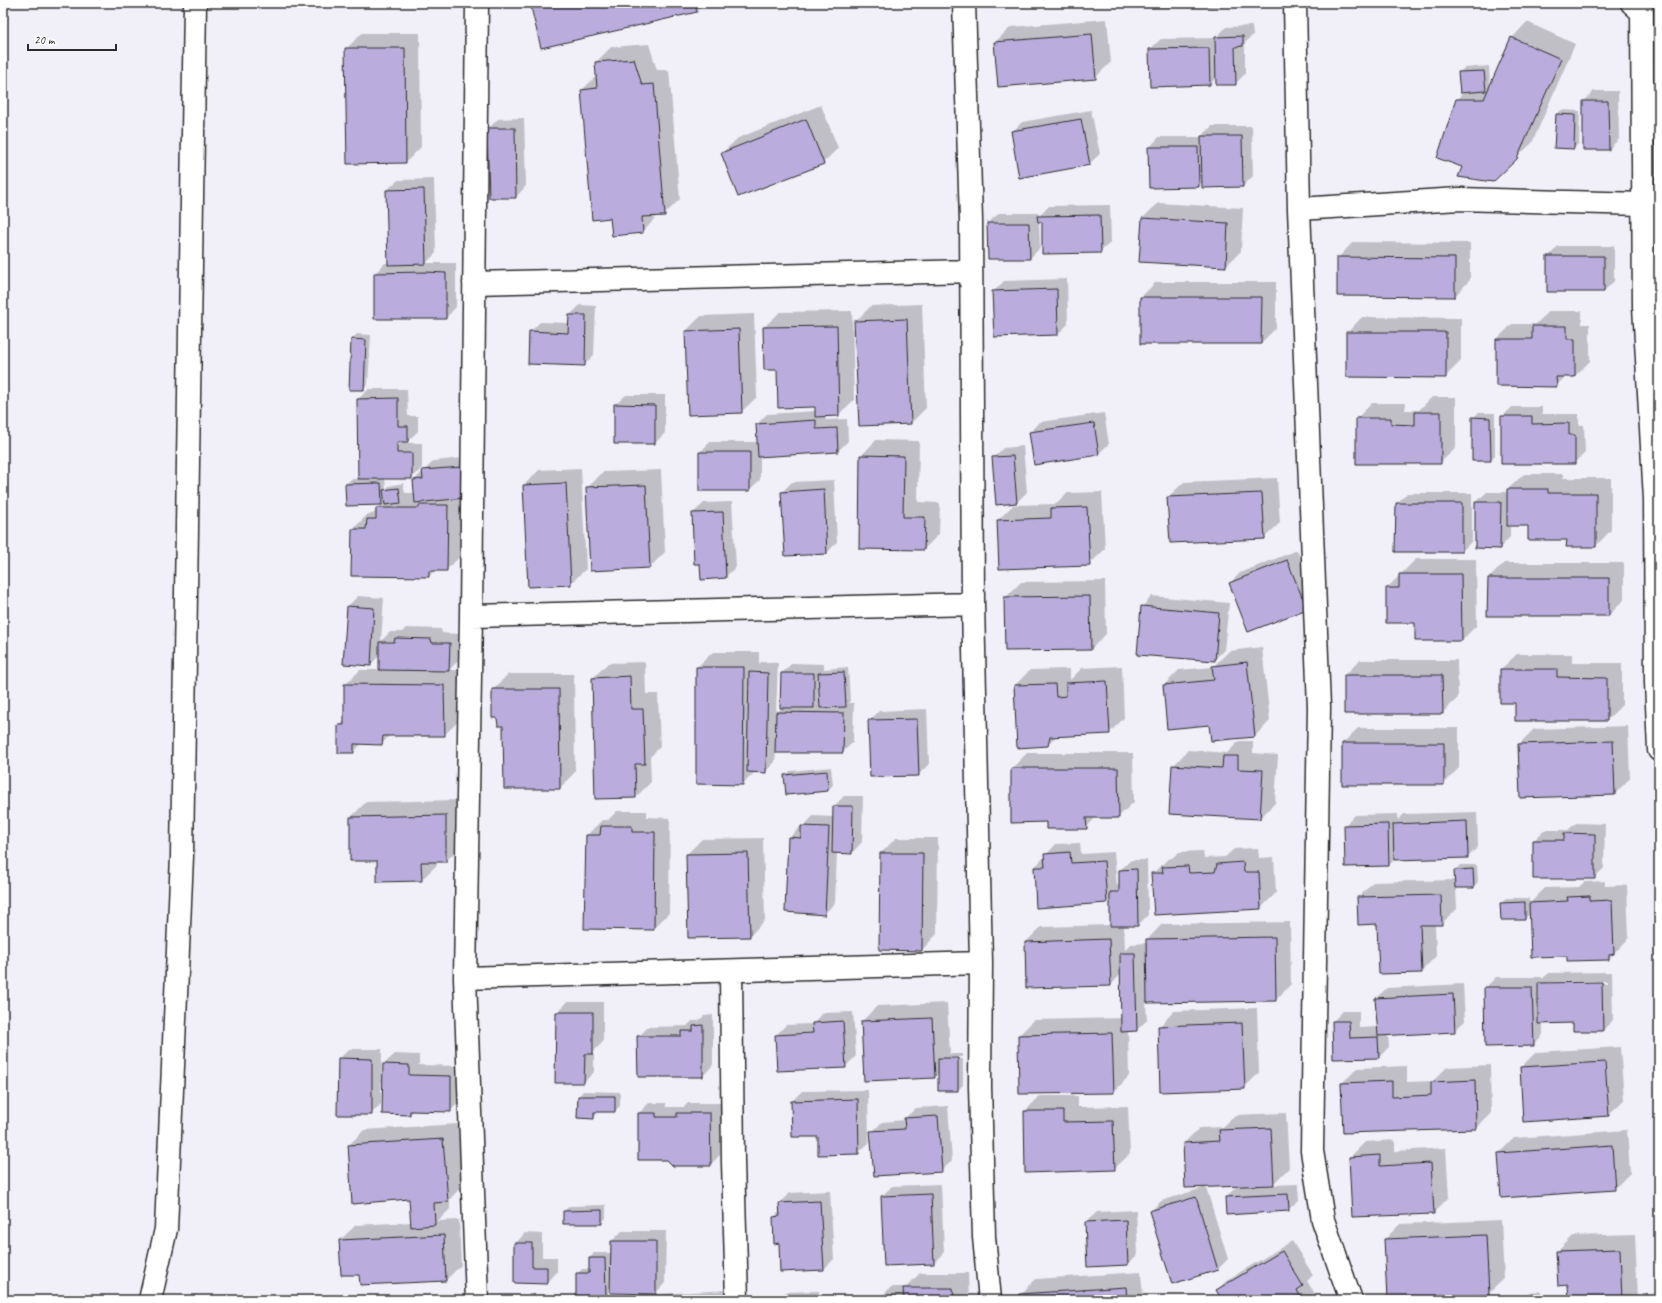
<svg xmlns="http://www.w3.org/2000/svg" width="1662" height="1303" viewBox="0 0 1662 1303" font-family="Caveat,sans-serif">
  <rect width="100%" height="100%" fill="#f1eff8"/>
  <filter id="ink" filterUnits="userSpaceOnUse"><feTurbulence type="fractalNoise" baseFrequency=".025" numOctaves="2"/><feDisplacementMap in="SourceGraphic" scale="8" xChannelSelector="R" yChannelSelector="G"/><feConvolveMatrix kernelMatrix="1 2 1 2 8 2 1 2 1" color-interpolation-filters="sRGB"/></filter>
  <g filter="url(#ink)">
    <path fill="#0003" fill-rule="evenodd" d="M531 3H705L697 11Z
      M1107 19 1111 62 1095 78 995 42 1011 27Z
      M1527 22 1575 44 1532 143 1516 158 1463 166 1457 99 1465 91 1459 73 1464 68 1489 66 1490 87 1512 38Z
      M1252 26 1253 35 1245 43V74L1235 84 1216 78 1210 84 1150 49 1161 39 1216 38 1226 27Z
      M362 33H420L421 147 406 162 346 49Z
      M649 44 657 70H669L680 199 664 215H658L643 232 611 217 582 90 597 75 596 62 611 47Z
      M1594 91H1618L1619 139 1609 149 1584 101Z
      M821 105 838 148 823 163 722 153 738 138Z
      M1091 110 1100 154 1089 164 1012 132 1022 122Z
      M1561 110 1580 111 1579 143 1574 148 1556 115Z
      M524 118 526 186 516 197H490L488 129 498 119Z
      M1212 126H1252L1253 176 1243 186 1203 187V182L1198 186 1149 148 1159 137H1201Z
      M434 179 436 253 426 263H456V307L446 318 375 273 385 263H389L387 190 398 180Z
      M1158 203 1243 208 1241 251 1226 266 1140 261 1143 218Z
      M1110 205 1111 242 1100 252 1043 221H1039L1040 248 1030 258 988 223 999 213H1039V216L1049 206Z
      M1353 242 1470 243V280L1455 296 1338 258Z
      M1558 246H1614V281L1604 291 1548 257Z
      M1067 279 1068 324 1058 334 993 292 1004 281Z
      M1156 282H1276V328L1261 343 1141 297Z
      M922 304 926 408 911 423 855 322 871 306Z
      M580 305 596 306 594 355 584 365 530 332 540 322 569 323 570 315Z
      M852 311 854 400 838 415 826 416V420L847 419 848 441 838 451 760 456V480L749 490 700 452 710 442H758L757 424 767 414 816 411V406L778 369 764 327 780 312Z
      M1549 311H1582V324H1590V361L1575 376H1566L1556 386 1497 385V339L1512 324H1536Z
      M754 314 757 397 741 412 686 331 701 316Z
      M1362 317 1461 318V361L1445 377 1347 333Z
      M357 334 371 335 368 384 363 389 352 339Z
      M369 389H407L408 416H418V431L406 443H422V468L412 478H385L386 489 389 486 403 483 405 493H415L414 480 434 461 472 457 462 555 446 570H435L429 576 352 575 353 529 368 514H373L380 505 346 484 351 479H359L358 399Z
      M626 395H665V433L655 443 615 405Z
      M1432 397H1456V448L1440 463 1357 418 1372 403H1406L1405 410H1419Z
      M1512 407H1542V414H1579V425H1584L1585 453 1574 463 1502 417Z
      M1104 413 1109 444 1098 454 1030 432 1040 422Z
      M1478 413H1495V455L1490 460 1473 418Z
      M876 440 919 441 918 502 940 503 939 534 924 549 861 456Z
      M1023 446 1027 492 1017 502 993 458 1003 448Z
      M581 468 586 569 570 584 524 485 539 470Z
      M661 470 665 552 650 567 587 488 603 472Z
      M1524 474H1563V478H1611V530L1596 546 1568 539 1529 525H1510V537L1500 548 1476 502 1487 492H1508V489Z
      M1277 478 1280 523 1264 538 1168 497 1184 482Z
      M834 480 837 542 827 553 782 492 792 482Z
      M1102 492 1105 549 1089 565 998 520 1013 505 1056 504 1067 493Z
      M1407 493H1472V541L1462 551 1397 503Z
      M732 502 736 567 725 577 701 563 693 513 704 503Z
      M1297 550 1316 598 1306 608 1230 583 1240 573Z
      M1416 559H1476L1477 625 1462 640 1416 622 1387 588Z
      M1504 563H1624V600L1609 615 1489 578Z
      M1105 581 1106 634 1091 649 1005 598 1021 582Z
      M358 596 384 598 381 641 390 632H402L406 628 441 629 442 633 460 634 459 660 449 670H459L460 720 444 735H390L382 744 362 743 354 752 339 726 345 720V685L360 670H380V655L370 665 348 606Z
      M1152 596 1229 603 1224 650 1214 660 1142 607Z
      M1262 647 1270 721 1255 736 1210 724 1164 685 1179 670 1213 667 1229 651Z
      M713 652H759V664L761 662 778 663 776 713 783 707 782 673 792 663 824 664V669L848 667 850 701 848 703H854L853 742 843 752H776L775 762 765 772 756 771 743 784 697 783V667Z
      M1517 654H1572V663H1622V705L1607 720 1516 702 1501 669Z
      M1360 660H1457L1458 698 1442 713 1345 675Z
      M645 662 646 694H658L660 747 650 757 651 782 636 797 596 798 593 678 608 663Z
      M1122 666 1124 718 1109 733 1056 736 1047 745 1015 685 1030 670 1070 669V680L1082 668Z
      M508 674H574L575 772 560 788 504 725 493 690Z
      M927 709 929 764 918 775 869 721 879 711Z
      M1628 726 1630 778 1615 794 1519 744 1534 729Z
      M1358 728H1459V768L1444 784 1343 743Z
      M1239 741H1253V753L1278 755 1275 803 1260 818 1173 766 1188 750 1227 753Z
      M1027 753H1133L1134 802 1118 817H1096L1086 828 1047 821 1012 768Z
      M831 767 833 785 828 790 787 794 785 776 790 771Z
      M844 796H863L862 842 852 853 837 852 835 903 825 913 786 911 789 838 800 827 802 828 813 816 834 817V806Z
      M461 800V846L446 861H437V865L421 880 378 860 351 817 366 802Z
      M617 811H647V817L670 818 669 913 653 929 587 835 602 820H608Z
      M1477 812 1478 847 1468 857 1395 859 1389 865 1346 866 1345 825 1355 815 1398 814V820L1404 814Z
      M1576 823 1605 824 1604 868 1594 878 1534 840 1545 830H1568Z
      M763 838 765 920 750 936 687 854 702 839Z
      M896 838H938L937 934 922 950 881 853Z
      M1080 843 1081 854 1114 852 1117 886 1120 883V870L1131 860H1147L1148 915 1138 925H1124L1125 950 1131 944 1147 943V940L1162 924 1290 922 1291 984 1276 1000 1146 1002 1147 1020 1137 1030H1128L1129 1076 1114 1092 1019 1035 1034 1020 1122 1018 1121 974 1111 985 1026 942 1041 927 1111 925V899L1107 902 1035 867 1056 844Z
      M1258 848 1259 858 1274 857 1276 893 1261 908 1152 874 1168 859 1172 858 1179 852 1203 851 1204 858 1225 857 1234 849Z
      M1460 865H1477L1478 882 1473 887H1456L1457 909 1441 924H1435L1436 956 1421 972 1378 923 1358 898 1373 882 1456 880 1455 870Z
      M1605 881V886L1627 885 1629 938 1609 959 1568 955 1530 914 1524 919 1502 903 1506 898H1529V904L1545 888 1579 887 1584 882Z
      M1612 972 1613 1020 1603 1030 1574 1022 1543 1023V1035L1533 1045 1485 988 1496 977H1542V979L1549 973ZM1607 981V983L1547 984V982Z
      M1463 984 1465 1021 1454 1031 1388 1034 1389 1047 1379 1057 1334 1058 1333 1021 1343 1011H1359V1028L1378 1027 1376 998 1387 988Z
      M567 1002H603V1042L594 1051V1072L584 1082 557 1012Z
      M947 1003 950 1054H963V1057H950V1059H963V1085L958 1090 939 1072 935 1077 862 1021 877 1006Z
      M1257 1008 1259 1073 1244 1088 1159 1027 1174 1011Z
      M853 1012 856 1056 845 1067 776 1035 786 1025 813 1024 823 1013Z
      M713 1015V1065L703 1076 638 1037 648 1027 687 1026 692 1021H698L704 1016Z
      M1620 1047 1624 1100 1608 1115 1521 1067 1536 1052Z
      M349 1049H382L381 1104 371 1114 339 1059Z
      M395 1054 419 1055V1065L461 1066 460 1101 450 1111 414 1110 410 1114 384 1064Z
      M1490 1065 1491 1113 1476 1128 1342 1083 1358 1068 1407 1066V1082L1433 1081 1447 1067Z
      M868 1090 869 1143 858 1153 819 1136 792 1101 802 1091Z
      M583 1091 620 1092V1106L615 1111H599L594 1118 579 1096Z
      M1040 1096H1078V1107L1128 1106 1130 1154 1114 1169 1025 1111Z
      M649 1103H666V1107H684L688 1103H720V1155L710 1165 639 1113Z
      M948 1106 952 1161 941 1171 872 1132 882 1122 905 1120V1118L916 1108Z
      M1286 1113 1289 1168 1272 1185 1298 1184 1299 1200 1288 1210 1227 1214 1226 1197 1238 1185 1184 1143 1199 1128 1223 1127 1235 1115Z
      M458 1124 462 1186 450 1199V1209L438 1221 459 1220 461 1265 446 1280 360 1274 340 1240 356 1225 412 1222 410 1198 349 1145 364 1130Z
      M1627 1130 1630 1173 1614 1189 1499 1153 1514 1138Z
      M1395 1140V1151L1446 1148 1449 1197 1433 1213 1350 1157 1365 1142Z
      M941 1184 944 1252 934 1263 882 1196 892 1186Z
      M1206 1187 1228 1259 1218 1269 1173 1283 1151 1211 1161 1201Z
      M830 1191 834 1259 824 1269 780 1242 774 1217 781 1210 780 1203 790 1193Z
      M606 1205V1218L602 1223 564 1211 569 1206Z
      M1136 1210 1138 1254 1128 1264 1086 1222 1097 1212Z
      M1501 1220 1504 1279 1488 1294 1385 1239 1400 1224Z
      M622 1231H666L665 1283 655 1294 727 1290 728 1300H621L627 1295 639 1294V1293L611 1290 606 1295 577 1274 582 1269H590V1258L594 1253H612V1241Z
      M525 1233 542 1234V1257H557V1272L547 1283 515 1282V1244Z
      M1635 1234 1638 1300H1570L1569 1284 1557 1252 1573 1236Z
      M1292 1241 1313 1275 1307 1281 1317 1297 1314 1300H1223L1217 1290 1227 1280Z
      M1141 1272 1143 1300H1021L1020 1295 1036 1279Z
      M920 1273H968L969 1300H878L891 1287H906Z
      M1540 1290 1544 1300H1518L1522 1296Z
      M819 1291V1300H779L786 1292Z"/>
    <path fill="#baadde" stroke="#2b2b2b" d="M530 3H695L697 12 541 48Z
      M1136 3H1238V5L1136 7Z
      M1092 34 1096 79 998 87 994 42Z
      M1243 36V46L1235 47 1236 85H1216L1215 37Z
      M1511 37 1561 59 1517 159 1493 182 1458 177 1462 167 1437 158 1456 99H1484Z
      M345 48H405L406 163 347 164Z
      M1209 48 1210 85 1150 87 1149 49Z
      M634 59 642 85 654 84 665 216 642 217 643 233 612 236 610 218 592 220 581 90 597 88 595 62Z
      M1484 71 1486 91 1460 93 1458 72Z
      M1583 101H1608L1609 150H1583Z
      M1556 114 1575 115 1574 149 1554 148Z
      M806 119 824 164 738 197 721 153Z
      M1081 119 1090 165 1019 178 1011 131Z
      M487 128H515L516 198H489Z
      M1201 136H1242L1243 187 1202 188Z
      M1148 147H1198L1199 187 1149 188Z
      M424 189 426 264 388 265 386 190Z
      M1100 215 1101 253 1042 254V222H1038L1037 216Z
      M1142 218 1228 223 1226 267 1139 262Z
      M987 223H1029L1030 259H988Z
      M1547 256H1604V292H1547Z
      M1337 257 1455 258V297L1337 296Z
      M426 272 446 273V319H374V273Z
      M1057 289 1058 335 994 337 992 291Z
      M1140 297H1262L1261 344H1140Z
      M569 315H586L585 366 528 364 529 331 568 333Z
      M907 319 911 424 859 426 854 321Z
      M837 326 839 416 815 417V407L778 408 777 370H764L763 327Z
      M1532 326H1567V339H1575V377H1556L1557 387 1496 386V339H1532Z
      M739 329 742 413 688 415 685 331Z
      M1346 332H1446V378L1346 377Z
      M351 339 366 340 364 390H349Z
      M398 398V426H408V442H397V453H412V479H358L357 399Z
      M614 404 655 405V444H614Z
      M1415 412H1441V464H1356V418H1391V424L1415 425Z
      M1501 416H1532V424L1569 423V435H1575V464H1501Z
      M1472 417 1490 418 1491 461H1472Z
      M816 420V429L837 428 838 452 758 457 756 424Z
      M1094 423 1099 455 1034 465 1029 432Z
      M699 452H750V491H699Z
      M860 455 904 456 903 517H925L924 550 859 549Z
      M1013 456 1017 503 996 505 992 457Z
      M462 467 465 498 415 503 413 480 423 479 422 470Z
      M381 483 382 505 346 506 345 484Z
      M566 483 571 585 528 587 523 485Z
      M646 485 650 568 590 571 586 487Z
      M399 488 401 503 385 505 383 490Z
      M824 489 827 554 785 556 781 492Z
      M1507 489H1548V493H1596V547H1566L1567 540H1528V526H1507Z
      M1262 493 1265 539 1170 543 1167 497Z
      M1475 502H1501L1500 549 1475 548Z
      M1396 503H1462V552H1395Z
      M419 505H448L447 571H429V577L351 576 352 529H366L367 519H376V508H419Z
      M1087 507 1090 566 999 569 997 520 1051 518V508Z
      M723 512 726 578 701 580 700 564H694L692 513Z
      M1287 560 1307 609 1248 632 1229 583Z
      M1399 574H1461L1462 641H1415V623H1386V588H1399Z
      M1488 578H1609V616H1487Z
      M1090 596 1091 650 1005 651 1004 597Z
      M347 606 374 608 371 666 343 664Z
      M1141 606 1219 613 1215 661 1137 655Z
      M395 638 431 639 432 643H450L449 671 379 670V642H394Z
      M1247 662 1255 737 1211 741 1209 725 1167 729 1163 685 1214 680 1212 666Z
      M696 667H744L743 785 696 784Z
      M1500 669H1557V677L1607 678V721H1515V703H1500Z
      M749 672 768 673 766 773 747 772Z
      M844 672 846 707 820 708 818 673Z
      M781 673H814V708H780Z
      M1344 675H1442L1443 714H1344Z
      M630 676 631 709H643L645 764H635L636 798 595 799 592 678Z
      M1107 681 1110 734 1050 737 1048 746 1017 748 1014 685 1055 684 1056 697 1066 696V683Z
      M344 684 444 685 445 736H383L382 745 354 744V753H338V725H344Z
      M492 689H559L560 789H504L503 726H498L497 718H492Z
      M776 712 844 713 843 753H775Z
      M917 719 919 776 870 777 868 720Z
      M1613 741 1615 795 1520 798 1518 744Z
      M1342 743H1444V785H1342Z
      M1223 756H1238V769L1263 770 1260 819 1169 814 1172 765 1222 768Z
      M1011 768H1118L1119 818H1086L1087 829H1046V822L1011 823Z
      M827 771 828 791 786 795 784 775Z
      M833 806H853L852 854 832 853Z
      M446 815V862H421L422 881 377 882V861H350V817Z
      M1467 821 1468 858 1394 860 1393 824Z
      M1388 824 1389 866 1345 867 1344 825Z
      M601 826H632V832H655L654 930 584 929 586 835H600Z
      M801 826 829 827 825 915 785 912 788 837 801 838Z
      M1564 833 1595 834V879H1533V840H1564Z
      M1070 852 1071 863 1104 861 1107 903 1036 908 1034 867H1045L1044 854Z
      M748 853 750 937 688 938 686 854Z
      M880 853H923L922 951 879 950Z
      M1243 862 1244 872H1259L1261 909 1154 915 1151 873H1163L1162 867 1188 866 1189 873 1215 872 1217 864Z
      M1137 869 1138 926H1110V892H1119V870Z
      M1473 869 1474 888H1455L1454 870Z
      M1441 895 1442 925H1420L1422 973 1379 974 1377 924 1358 925 1357 897Z
      M1590 896V901L1612 900 1614 954 1609 955V960L1567 961V956L1531 957 1529 903 1568 901 1567 897Z
      M1525 902V920H1501L1500 903Z
      M1275 937 1276 1001 1147 1003 1146 939Z
      M1109 939 1111 986 1026 988 1025 942Z
      M1120 953H1135L1137 1031 1121 1032Z
      M1602 982 1603 1031H1573V1023L1538 1024V983Z
      M1484 987H1532L1534 1046 1485 1047Z
      M1453 994 1455 1032 1378 1036 1375 998Z
      M556 1012H593V1054H585L584 1083H555Z
      M932 1018 935 1078 864 1081 861 1021Z
      M843 1021 846 1068 777 1071 775 1035 813 1033 812 1023Z
      M1332 1021H1349L1350 1038 1378 1037 1379 1058 1333 1059Z
      M1242 1023 1245 1089 1160 1092 1158 1026Z
      M703 1025V1077H638L637 1036H681V1031H693V1026Z
      M1112 1033 1114 1093 1019 1094 1018 1035Z
      M338 1058 372 1059V1115H337Z
      M938 1058H958V1091H938Z
      M1605 1062 1609 1116 1523 1122 1520 1067Z
      M383 1064 409 1065V1075L451 1076V1112L410 1111V1115L382 1114Z
      M1475 1080 1476 1129 1343 1133 1341 1083 1392 1081V1097L1431 1095V1082Z
      M578 1096H615V1112H594V1119L577 1118Z
      M858 1099 859 1154 818 1155V1137H792L791 1101Z
      M1024 1111H1063V1122L1113 1121 1115 1170 1025 1173Z
      M638 1113H656V1117H677V1113H710L711 1166H673L667 1160H638Z
      M938 1116 942 1172 874 1176 870 1131 905 1129 904 1118Z
      M1271 1128 1274 1185 1185 1188 1183 1143 1220 1141 1219 1130Z
      M443 1139 448 1202 434 1203 435 1225 411 1227 409 1199 352 1204 348 1145Z
      M1612 1145 1615 1190 1501 1198 1498 1153Z
      M1380 1155V1166L1431 1163 1434 1214 1352 1217 1349 1157Z
      M931 1194 934 1264 884 1266 881 1196Z
      M1288 1194 1289 1211 1226 1215 1225 1197Z
      M1196 1197 1218 1270 1172 1284 1149 1211Z
      M820 1201 824 1270 780 1272 779 1243 774 1244 773 1217 780 1216 779 1203Z
      M602 1210V1224H563V1211Z
      M1126 1220 1128 1265 1087 1267 1085 1222Z
      M444 1235 446 1281 360 1285 359 1275H341L339 1240Z
      M1486 1235 1489 1295 1387 1299 1384 1239Z
      M611 1241H656V1294L610 1293Z
      M514 1243H532V1267H547V1284L514 1283Z
      M1620 1249 1622 1300H1569L1568 1285 1558 1286 1556 1251Z
      M1282 1251 1303 1286 1297 1290 1302 1300H1222L1216 1290Z
      M589 1258H605L606 1296 576 1297V1273H589Z
      M1126 1287 1127 1300H1020L1019 1294Z
      M903 1288H953L954 1300H904Z
      M1536 1294 1538 1300H1518Z"/>
    <g fill="none" stroke-linecap="round" stroke-linejoin="round">
      <defs>
        <path id="street" d="M477 3 471 616 465 978 477 1300
          M964 3 971 220 973 604 981 963 980 1086 984 1237 990 1300
          M1295 3 1299 209 1319 707 1312 1151 1323 1220 1351 1300
          M1632 3 1642 12 1644 306 1655 499 1656 682 1659 750
          M1299 209 1459 199 1643 204
          M474 283 971 271
          M471 616 973 604
          M731 971 733 1162 737 1300
          M465 978 981 963
          M150 1300 166 1229 182 856 195 3"/>
      </defs>
      <use href="#street" stroke="#2b2b2b" stroke-width="25"/>
      <use href="#street" stroke="#fff" stroke-width="22"/>
    </g>
  </g>
  <rect width="1662" height="1303" fill="none" stroke="#fff" stroke-width="16"/>
  <rect x="8" y="8" width="1646" height="1287" fill="none" stroke="#2b2b2b" stroke-width="1.5" filter="url(#ink)"/>
  <path d="M28 44v6h88v-6" fill="none" stroke="#2b2b2b" stroke-width="2"/>
  <text x="34" y="44" font-size="12" fill="#2b2b2b" stroke="#ffffff" stroke-width="3" paint-order="stroke">20 m</text>
</svg>
